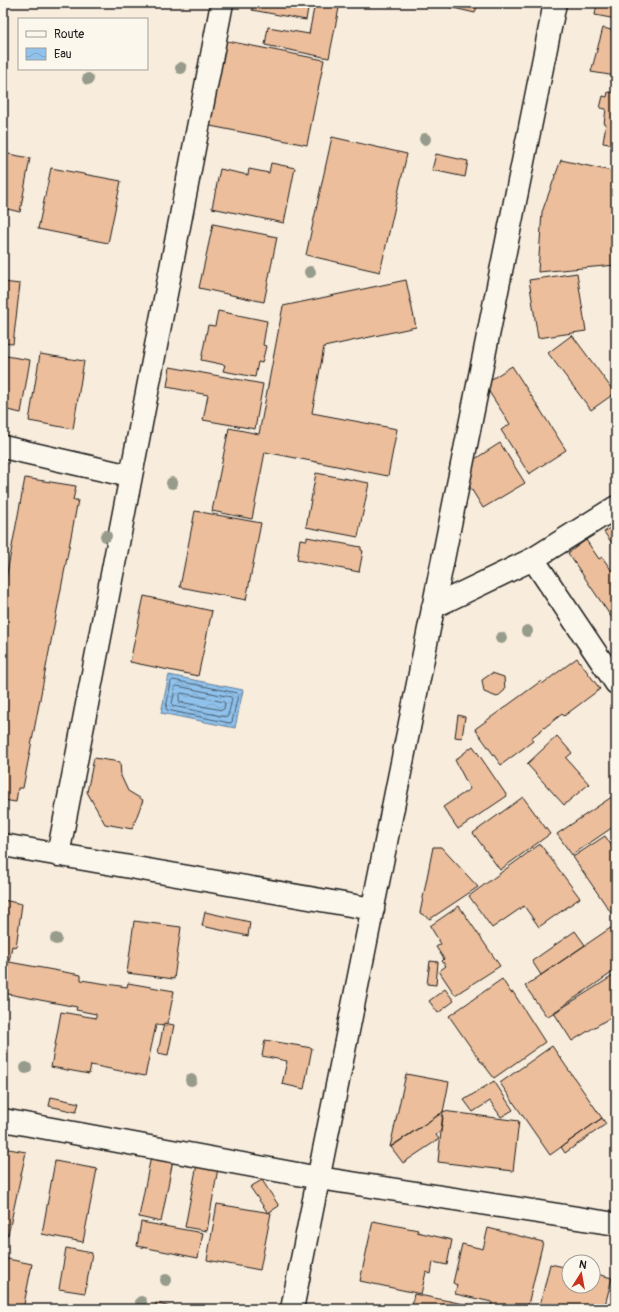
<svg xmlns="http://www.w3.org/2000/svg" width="619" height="1312" viewBox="0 0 619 1312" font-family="Pangolin,sans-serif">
  <defs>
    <pattern id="water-waves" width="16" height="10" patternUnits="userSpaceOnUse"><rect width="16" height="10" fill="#90c2ec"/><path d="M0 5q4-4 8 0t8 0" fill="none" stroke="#7ca6ca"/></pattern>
  </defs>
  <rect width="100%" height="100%" fill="#f8ecdc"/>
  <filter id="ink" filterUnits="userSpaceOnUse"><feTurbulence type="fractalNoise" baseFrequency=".025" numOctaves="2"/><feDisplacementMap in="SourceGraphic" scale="8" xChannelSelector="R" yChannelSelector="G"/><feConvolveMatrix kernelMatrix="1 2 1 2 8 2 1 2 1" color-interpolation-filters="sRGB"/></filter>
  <g filter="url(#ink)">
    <path fill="url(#water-waves)" stroke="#628099" d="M169 675 243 690 235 728 161 713Z"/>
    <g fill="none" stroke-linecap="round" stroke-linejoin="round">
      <path stroke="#4a5e6f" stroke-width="1" d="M173 680 237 693 238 695 232 722 230 723 167 710 166 708 171 682Z
        M177 686 231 697 232 699 228 716 226 717 173 706 172 704 175 688Z
        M182 693 224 702 225 704 224 709 222 710 180 702 179 700 180 695Z"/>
    </g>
    <path fill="#ecbe9b" stroke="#1c1c1c" d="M253 3H309L306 20 252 10Z
      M315 3H340L329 58 265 45 268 27 309 34Z
      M432 3H478L475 13Z
      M597 3H616V19L595 15Z
      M603 28 616 31V76L591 72Z
      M217 39 324 60 307 145 200 124Z
      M608 92 616 93V142L615 145 603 143 606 124H604L606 109 600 108 603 96 607 97Z
      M332 137 407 154 380 272 306 255Z
      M3 153 30 158 20 212 3 208Z
      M436 154 468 161 465 177 432 170Z
      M561 160 616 172V265L538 272 542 212Z
      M271 163 295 168 284 223 212 208 220 169 248 175 249 169 269 173Z
      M51 168 121 181 108 243 38 229Z
      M213 224 277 237 264 302 199 288Z
      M577 273 586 331 538 338 529 280Z
      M406 280 416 327 324 347 312 413 397 429 388 476 265 452 252 519 212 511 229 428 259 434 283 306Z
      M3 282 20 284 13 344 3 343Z
      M218 311 267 321 263 345 266 346 262 363 258 362 255 377 223 371 225 365 201 360 208 325 215 326Z
      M572 335 615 393 591 410 548 353Z
      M3 353 6 354V356L30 360 21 413 3 409Z
      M40 354 84 361 73 429 29 421Z
      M512 366 566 450 529 474 501 430 510 424 484 384Z
      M170 367 263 384 255 429 203 420 208 395 167 387Z
      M500 443 525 483 483 508 459 469Z
      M316 473 369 483 358 537 306 527Z
      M25 478 76 486 73 500H78L23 788H18L16 802 3 800V594Z
      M195 511 261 523 246 600 180 587Z
      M616 524V545L614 546 604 532Z
      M307 537 361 547V550L363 551 359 572 297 560 300 539 307 540Z
      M586 540 599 559 602 557 612 571 615 569 616 571V624L568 553Z
      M144 596 212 611 198 676 130 662Z
      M577 658 600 689 564 716 562 714 531 738 533 741 501 765 475 729 541 681 542 684Z
      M492 673 504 677 505 690 497 697 484 692 482 680Z
      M458 715 465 717 462 738 455 737Z
      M557 736 572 753 566 758 589 784 564 805 527 764Z
      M473 746 507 796 458 829 443 807 470 789 455 760Z
      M94 758 120 762 121 776 128 791 143 800 132 829 105 824 87 792Z
      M616 794V825L572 855 557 834Z
      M523 797 550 834 500 870 473 833Z
      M605 836 616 852V920L573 857Z
      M540 844 580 898 539 927 524 906 492 928 469 896Z
      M433 847H441L478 887 430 919 420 913Z
      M3 900 22 904 16 947 12 946 9 962 81 975V980L127 987 128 983 174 991 167 1026 156 1025 145 1076 91 1065 89 1074 51 1067 61 1012 96 1018V1014L76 1010 77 1007 3 993Z
      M459 906 500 966 455 995 439 971 446 966 442 961 444 959 436 947 441 944 430 926Z
      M205 912 250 922 248 936 202 926Z
      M134 921 181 927 174 979 127 973Z
      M612 927 616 932V970L547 1017 525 986Z
      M575 931 585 945 541 975 532 961Z
      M430 961 438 962 436 985 427 984Z
      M616 974V1014L572 1041 554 1013Z
      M502 979 511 993 513 992 545 1042 494 1078 481 1061V1062L449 1016Z
      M445 989 454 1001 438 1013 429 1001Z
      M164 1023 174 1025 168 1055 158 1053Z
      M265 1040 312 1048 304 1089 282 1084 287 1061 262 1056Z
      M552 1046 602 1118 550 1155 500 1083Z
      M406 1074 449 1082 443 1112 390 1147Z
      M494 1081 513 1110 501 1117 490 1101 473 1112 464 1100Z
      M51 1097 79 1103 76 1112 49 1106Z
      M443 1111 519 1121 513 1171 438 1162Z
      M440 1114 443 1118 441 1131 436 1135 439 1139 403 1163 391 1147Z
      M602 1118 606 1124 565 1153 561 1147Z
      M3 1148 26 1152 8 1235 3 1234Z
      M151 1156 173 1160 161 1222 139 1217Z
      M55 1161 97 1169 83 1242 42 1234Z
      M197 1164 218 1168 207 1231 185 1227Z
      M262 1180 279 1206 268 1213 250 1187Z
      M217 1204 271 1213 260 1270 207 1260Z
      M373 1221 418 1230 417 1232 452 1240 447 1265 433 1262 431 1274 426 1272 421 1294 360 1281Z
      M141 1222 203 1233 198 1258 137 1246Z
      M488 1228 543 1242 527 1309H490L492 1302 455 1294 457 1285 453 1283 462 1244 483 1249Z
      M66 1248 92 1253 85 1293 59 1289Z
      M3 1258 32 1264 23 1309H3Z
      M550 1264 569 1268V1286H593V1273L612 1278 604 1309H539Z
      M414 1294 484 1308V1309H411Z
      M156 1303 177 1309H155Z"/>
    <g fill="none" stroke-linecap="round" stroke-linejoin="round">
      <defs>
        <path id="minor" d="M3 447 130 476
          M533 559 616 683
          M433 607 533 559 616 507
          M3 845 373 909
          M58 855 222 3
          M3 1120 319 1178 616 1224
          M292 1309 555 3"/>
      </defs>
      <use href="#minor" stroke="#1c1c1c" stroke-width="25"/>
      <use href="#minor" stroke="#fbf7ec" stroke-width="22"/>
    </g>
    <g fill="#979b8b">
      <circle cx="181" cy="68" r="6"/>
      <circle cx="88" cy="79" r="6"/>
      <circle cx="425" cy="139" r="6"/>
      <circle cx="310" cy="272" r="6"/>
      <circle cx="172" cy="483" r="6"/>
      <circle cx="106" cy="536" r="6"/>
      <circle cx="527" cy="631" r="6"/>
      <circle cx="501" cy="638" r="6"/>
      <circle cx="56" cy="939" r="6"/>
      <circle cx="26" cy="1068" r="6"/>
      <circle cx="191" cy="1080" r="6"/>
      <circle cx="166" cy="1280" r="6"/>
      <circle cx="141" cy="1302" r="6"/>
    </g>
  </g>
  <rect width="619" height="1312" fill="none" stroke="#fbf7ec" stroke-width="16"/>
  <rect x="8" y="8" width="603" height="1296" fill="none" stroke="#1c1c1c" stroke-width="1.5" filter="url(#ink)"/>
  <rect x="18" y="18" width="130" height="52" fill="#fbf7ec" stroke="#a29f99"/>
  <rect x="26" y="31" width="20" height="6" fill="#fbf7ec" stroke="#a29f99"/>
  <text x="54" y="38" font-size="12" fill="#1c1c1c">Route</text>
  <rect x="26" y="48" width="20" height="12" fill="url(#water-waves)" stroke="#a29f99"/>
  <text x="54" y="58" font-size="12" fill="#1c1c1c">Eau</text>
  <g transform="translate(581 1274) rotate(11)"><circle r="19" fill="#fbf7ec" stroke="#a29f99"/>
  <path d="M0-3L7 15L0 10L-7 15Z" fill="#c8321e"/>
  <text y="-6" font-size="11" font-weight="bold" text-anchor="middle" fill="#1c1c1c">N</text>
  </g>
</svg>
